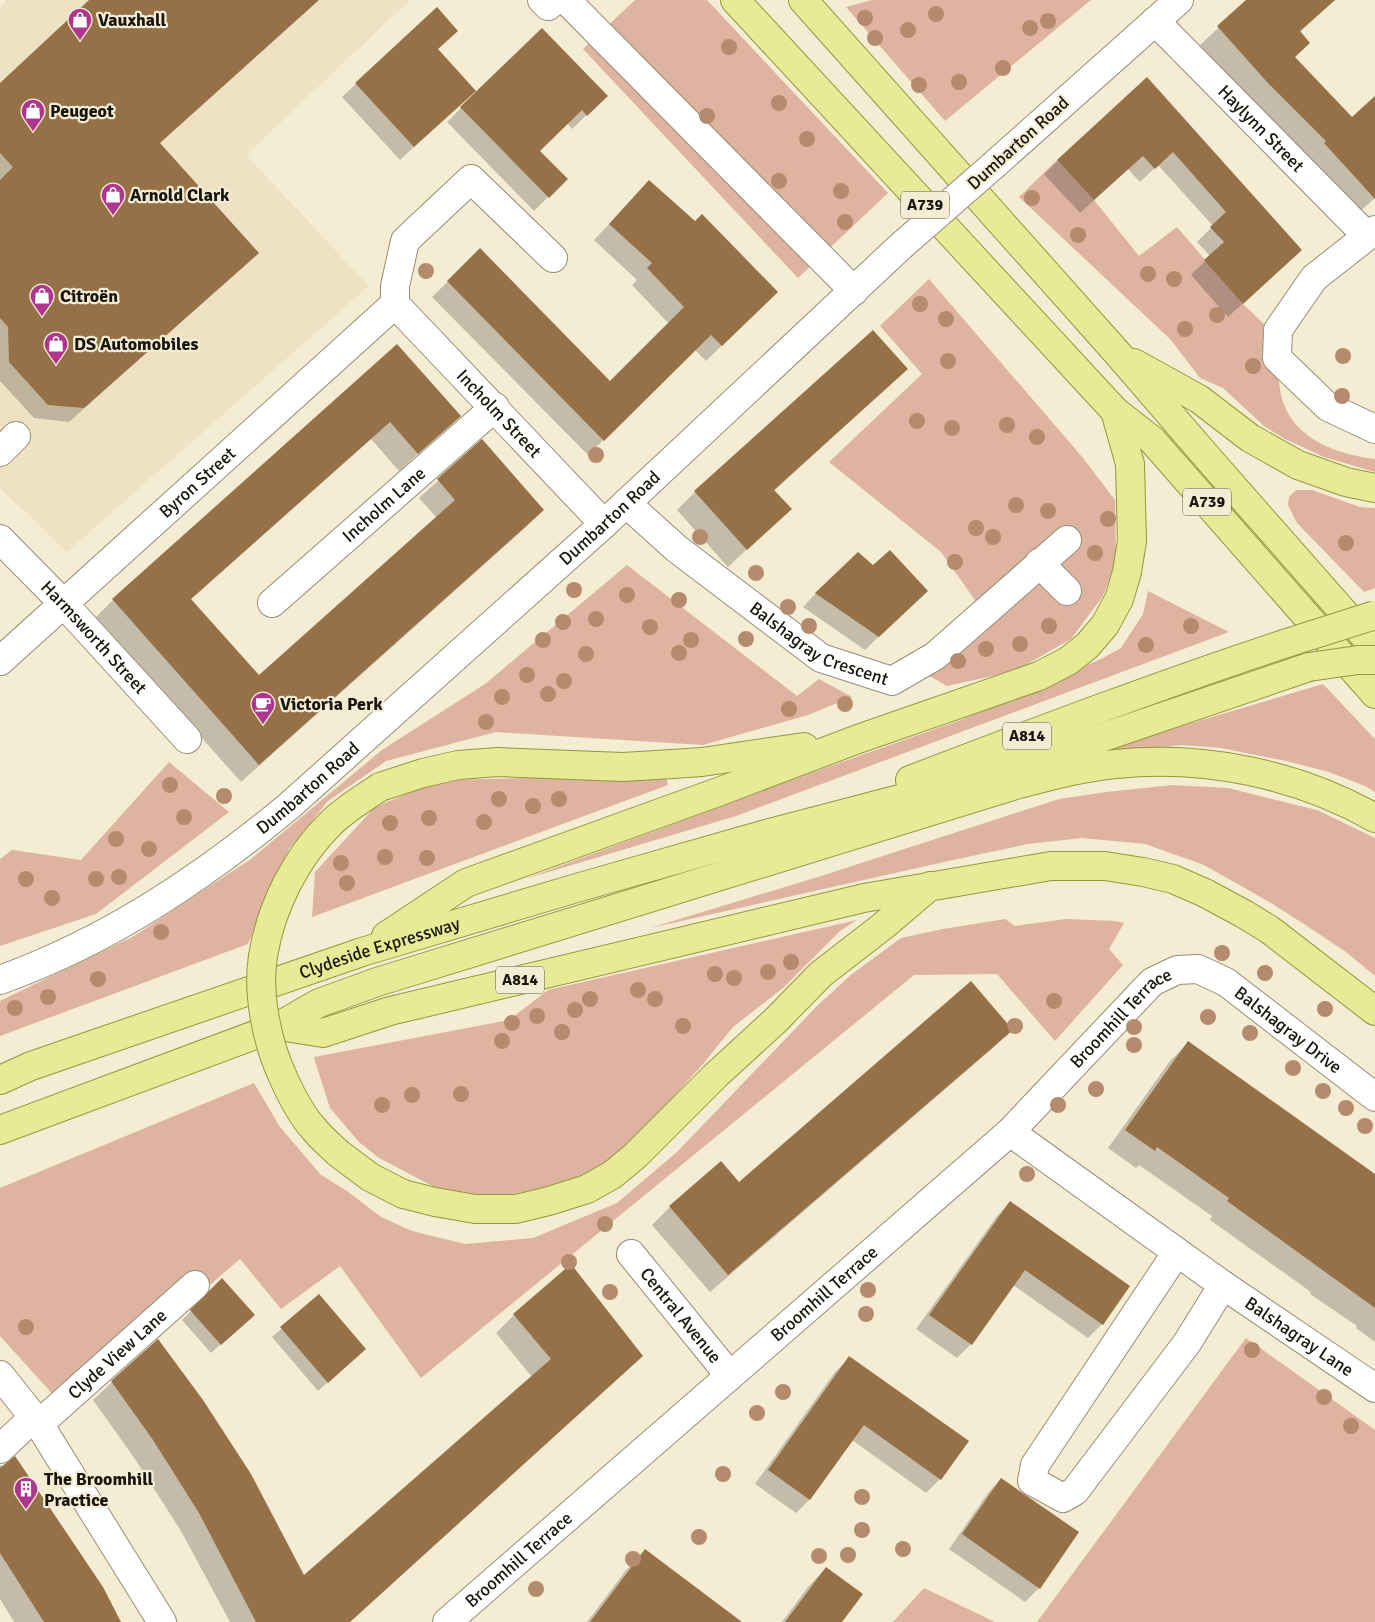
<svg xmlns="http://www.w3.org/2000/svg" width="1375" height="1622" viewBox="0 0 1375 1622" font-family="Signika,sans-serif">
  <rect width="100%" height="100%" fill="#f5ecd4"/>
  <path fill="#eee2c3" d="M6 0H410L246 155 369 286 67 552 0 488V8Z"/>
  <path fill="#deb3a0" d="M635 0H707L888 193 798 278 583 49Z
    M872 0H1091L945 121 846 7Z
    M1057 160 1094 200 1139 256 1177 227 1243 304 1287 346C1285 356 1279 369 1279 379 1281 433 1328 453 1375 459V472L1324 457 1285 439 1264 426 1223 388 1200 378 1171 340 1019 197Z
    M929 279 1083 458 1115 500 1116 560 1103 596 1071 639 1015 671 947 686 926 674 987 617 941 552 829 462 922 374 880 326Z
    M1296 490H1312L1360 507 1375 508V588L1364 592 1297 523 1288 505 1289 497Z
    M627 565 797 696 819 679 852 697 808 715 703 745 496 732 386 761 328 801 289 849 248 944 0 1036V1001L134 936 251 859 382 750 485 684Z
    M1148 591 1229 632 736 816 525 879 825 768 958 721 1101 659 1121 648 1143 614Z
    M1323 684 1375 739V792L1365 786 1329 772 1286 761 1221 748 1182 745 1077 757Z
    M169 762 229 812 96 914 0 946V859L12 850 81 860Z
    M666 775 668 785 312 917 315 872 375 807 441 780Z
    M1173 785 1228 788 1317 810 1375 838V976L1346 952 1304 924 1271 903 1204 865 1145 844 1082 838 1028 844 953 860 650 928 821 876 1059 799 1106 792Z
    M1005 919 1015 926 1066 919 1115 921 1124 923 1109 949 1123 965 1055 1041 997 974 914 975 421 1378 340 1266 281 1309 240 1259 66 1409 0 1336V1188L254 1083 280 1127 321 1175 347 1191 381 1217 412 1231 465 1244 533 1238 617 1203 677 1152 818 1005 852 974 901 938 943 929Z
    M857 920 840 931 783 988 733 1027 703 1064 649 1124 613 1158 579 1179 545 1188 496 1197 469 1199 442 1191 379 1158 359 1142 330 1108 315 1061 314 1057 509 1020 548 990Z
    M1246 1338 1375 1430V1622H1037Z
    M924 1588 995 1622H893Z"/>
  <path fill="#0003" d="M91 0H318L159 143 244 266 69 422 34 418 0 381V84Z
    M1248 0H1335L1300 32 1294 57 1352 119 1375 116V198L1356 215 1200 45Z
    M437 50 460 104 400 160 342 97 356 84Z
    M1147 79 1301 250 1228 317 1191 275 1210 256 1197 242 1213 226 1158 165 1140 182 1128 169 1080 213 1044 174Z
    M606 96 572 129 567 123 538 151 566 179 534 211 447 122 461 108Z
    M649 182 776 292 706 361 695 350 588 455 432 297 480 250 610 383 669 324 632 285 637 280 594 240Z
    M397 346 459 416 399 471 371 439 190 600 258 677 437 518 419 498 482 441 543 510 525 528 241 782 95 618 113 600Z
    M906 369 774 491 790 509 728 567 677 510 695 492Z
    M873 567 912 604 865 650 803 607 816 593Z
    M1011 1029 993 1048 710 1292 652 1225 670 1207 739 1184Z
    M1188 1043 1375 1175V1342L1356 1328 1357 1326 1310 1294 1311 1292 1210 1220 1212 1216 1139 1165 1136 1168 1108 1148 1170 1061Z
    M1010 1202 1128 1287 1102 1324 1088 1338 1013 1285 971 1344 957 1358 916 1329 997 1216Z
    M222 1280 244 1324 211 1353 182 1320Z
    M319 1296 355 1358 318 1391 272 1337Z
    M514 1315 642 1356 350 1622H230L181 1531 135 1459 93 1400 112 1382 304 1577 532 1377 496 1333Z
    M849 1358 940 1479 926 1493 852 1440 809 1500 796 1513 755 1484 835 1372Z
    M0 1465 3 1466 119 1622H14L0 1599Z
    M1001 1479 1078 1533 1039 1588 1025 1602 949 1549 988 1493Z
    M645 1551 740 1622H587L627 1569Z
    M826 1568 841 1622H782L808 1587Z"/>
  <path fill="#967148" d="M89 0H319L160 143 259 253 84 408 48 405 9 362 8 327 0 318V180L13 167 0 153V83Z
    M1246 0H1335L1300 31 1310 43 1295 57 1352 117 1375 96V199L1324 143 1326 141 1267 82 1217 26Z
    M437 7 458 31 438 49 476 91 414 147 355 83Z
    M542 28 608 96 587 116 582 110 540 151 568 179 549 198 460 107Z
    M1147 77 1302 250 1243 304 1204 260 1224 242 1210 227 1226 212 1173 152 1155 169 1143 156 1094 200 1057 160Z
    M649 180 695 221 702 214 778 292 722 346 711 335 604 441 447 281 480 248 610 381 684 307 647 268 652 263 609 224Z
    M873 330 908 369 774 490 792 509 747 550 694 491Z
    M397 344 461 416 418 454 390 422 191 599 259 675 455 500 437 479 482 439 544 510 259 765 112 599Z
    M890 550 928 591 879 637 815 593 858 552 873 565Z
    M971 981 1013 1030 728 1275 669 1206 721 1161 739 1182Z
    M1188 1041 1375 1174V1308L1227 1201 1229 1198 1157 1147 1155 1151 1125 1130Z
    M1010 1201 1130 1286 1103 1325 1025 1270 972 1345 929 1315Z
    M571 1264 643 1356 350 1622H256L199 1513 153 1440 111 1381 158 1339 203 1400 251 1474 304 1575 551 1359 513 1314Z
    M222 1278 255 1315 221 1345 190 1310Z
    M319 1294 366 1349 328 1383 280 1327Z
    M849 1356 969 1441 941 1480 864 1425 810 1500 768 1470Z
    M15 1456 103 1587 121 1622H44L0 1553V1468Z
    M1001 1478 1079 1532 1040 1589 962 1534Z
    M645 1549 742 1622H590Z
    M826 1567 863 1594 842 1622H785Z"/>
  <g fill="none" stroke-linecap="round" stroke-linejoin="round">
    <defs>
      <g id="minor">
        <path d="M542 0 548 6 555 0"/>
        <path d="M566 0 854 291"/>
        <path id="s1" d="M1155 21 1367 236"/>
        <path d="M995 164 1179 0"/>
        <path d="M1375 230 1314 278 1278 330 1277 358 1328 407 1375 429"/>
        <path id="s2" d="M395 304 604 524"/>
        <path d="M395 304V286L405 241 471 179 553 258"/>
        <path d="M0 452 16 436"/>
        <path id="s3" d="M626 503 677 549 821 658 892 681 935 656 1067 540"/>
        <path id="s4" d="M0 539 63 603 187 739"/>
        <path d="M1039 563 1067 591"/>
        <path id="s5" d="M272 603 495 407"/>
        <path id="s6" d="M0 661 395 304"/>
        <path id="s7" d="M0 980C108 941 201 879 289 806L604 524 901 246"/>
        <path d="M1010 1132 1223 1285 1187 1343 1075 1491 1063 1498 1032 1481 1035 1465 1177 1252"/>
        <path id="s8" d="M631 1254 730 1376"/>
        <path id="s9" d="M1223 1285 1375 1388"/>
        <path d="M0 1375 39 1424 162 1622"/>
        <path id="s10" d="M39 1424 195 1285"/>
        <path d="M0 1449 34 1417"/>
        <path id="s11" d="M447 1622 1010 1132 1152 982 1177 970 1198 969 1226 982 1375 1097"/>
      </g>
      <g id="major">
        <path d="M735 0 1115 411 1152 440 1375 694"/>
        <path d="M803 0 1119 355 1207 457 1375 648"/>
        <path d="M1134 363 1199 399 1250 438 1298 465 1346 482 1375 488"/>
        <path d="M910 780C1036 732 1162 684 1290 642"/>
        <path d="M380 787 423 773 458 765 498 762 623 767 672 764 702 762 804 747"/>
        <path d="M386 936 466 883 718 792 858 739 1039 676 1068 661 1087 646 1105 625 1119 599 1127 572 1132 541 1130 464 1115 411"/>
        <path d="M279 1026 323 1033 390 1011 864 898 1051 866H1105L1143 872 1173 879 1205 893 1244 914 1270 930 1375 1011"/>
        <path id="s12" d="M0 1080 31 1066 362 952 580 887 766 834 949 786 1071 748 1309 667"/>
        <path d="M0 1130 279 1026 319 1003 377 982 1019 784C1051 776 1083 767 1116 764 1205 755 1297 774 1375 818"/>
        <path d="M338 1153 370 1177 403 1194 435 1202 475 1209H516L549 1201 587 1189 612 1175 635 1156 716 1075 775 1021 821 974 883 926 930 886"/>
      </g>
    </defs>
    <use href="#minor" stroke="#968d77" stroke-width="30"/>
    <use href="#major" stroke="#94973a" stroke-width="30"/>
    <use href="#minor" stroke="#fff" stroke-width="28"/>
    <use href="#major" stroke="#e7ea97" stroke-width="28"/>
    <defs>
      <path id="minor-bridge" d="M901 246 995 164"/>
      <path id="major-bridge" d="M1290 642 1375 615
        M1309 667 1358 660H1375
        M338 1153C330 1145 321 1138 314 1129 301 1115 291 1095 283 1077 267 1043 257 994 263 956 271 907 296 857 331 823 345 809 364 798 380 787"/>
    </defs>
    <use href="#minor-bridge" stroke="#968d77" stroke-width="30" stroke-linecap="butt"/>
    <use href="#major-bridge" stroke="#94973a" stroke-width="30" stroke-linecap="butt"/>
    <use href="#minor-bridge" stroke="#fff" stroke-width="28"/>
    <use href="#major-bridge" stroke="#e7ea97" stroke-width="28"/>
  </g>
  <g fill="#b48b6d">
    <circle cx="936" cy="14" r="8"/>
    <circle cx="865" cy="18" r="8"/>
    <circle cx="1048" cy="21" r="8"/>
    <circle cx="1030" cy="28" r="8"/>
    <circle cx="908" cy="30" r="8"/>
    <circle cx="875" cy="38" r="8"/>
    <circle cx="729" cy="47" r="8"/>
    <circle cx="1003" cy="68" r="8"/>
    <circle cx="959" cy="82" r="8"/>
    <circle cx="919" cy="85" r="8"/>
    <circle cx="779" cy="103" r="8"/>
    <circle cx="707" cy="116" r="8"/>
    <circle cx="807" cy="139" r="8"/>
    <circle cx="779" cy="181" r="8"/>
    <circle cx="841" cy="191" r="8"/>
    <circle cx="1032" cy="198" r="8"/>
    <circle cx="845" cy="222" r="8"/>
    <circle cx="1078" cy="235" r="8"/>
    <circle cx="426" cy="271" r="8"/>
    <circle cx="1148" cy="274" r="8"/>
    <circle cx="1174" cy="279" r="8"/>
    <circle cx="920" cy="304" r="8"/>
    <circle cx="1217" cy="315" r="8"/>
    <circle cx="946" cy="319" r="8"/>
    <circle cx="1185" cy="329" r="8"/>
    <circle cx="1343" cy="356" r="8"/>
    <circle cx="948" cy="361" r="8"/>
    <circle cx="1253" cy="366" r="8"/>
    <circle cx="1342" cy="396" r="8"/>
    <circle cx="917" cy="421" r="8"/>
    <circle cx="1007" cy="425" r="8"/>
    <circle cx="952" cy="428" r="8"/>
    <circle cx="1037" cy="437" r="8"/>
    <circle cx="596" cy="455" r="8"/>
    <circle cx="1016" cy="505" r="8"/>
    <circle cx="1048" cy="511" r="8"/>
    <circle cx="1108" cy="519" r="8"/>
    <circle cx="976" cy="528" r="8"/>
    <circle cx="700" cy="537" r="8"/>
    <circle cx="993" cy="537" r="8"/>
    <circle cx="1346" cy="543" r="8"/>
    <circle cx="1095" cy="553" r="8"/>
    <circle cx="955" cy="562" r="8"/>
    <circle cx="756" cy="573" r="8"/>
    <circle cx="574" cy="590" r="8"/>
    <circle cx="627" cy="595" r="8"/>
    <circle cx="679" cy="600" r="8"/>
    <circle cx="788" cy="607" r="8"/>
    <circle cx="596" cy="619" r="8"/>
    <circle cx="563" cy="622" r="8"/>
    <circle cx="809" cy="626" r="8"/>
    <circle cx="1049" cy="626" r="8"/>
    <circle cx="1191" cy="626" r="8"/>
    <circle cx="650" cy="627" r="8"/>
    <circle cx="746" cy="639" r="8"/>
    <circle cx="543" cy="640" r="8"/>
    <circle cx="691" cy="640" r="8"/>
    <circle cx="1020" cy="644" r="8"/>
    <circle cx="1146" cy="645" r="8"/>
    <circle cx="986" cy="649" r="8"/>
    <circle cx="679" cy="653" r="8"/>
    <circle cx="586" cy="654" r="8"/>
    <circle cx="958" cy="661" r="8"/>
    <circle cx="527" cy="675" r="8"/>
    <circle cx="564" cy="681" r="8"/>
    <circle cx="548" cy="694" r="8"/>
    <circle cx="502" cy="697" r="8"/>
    <circle cx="845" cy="704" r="8"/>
    <circle cx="789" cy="709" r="8"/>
    <circle cx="486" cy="722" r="8"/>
    <circle cx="170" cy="785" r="8"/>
    <circle cx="224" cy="796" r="8"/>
    <circle cx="499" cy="799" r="8"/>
    <circle cx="559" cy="799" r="8"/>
    <circle cx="533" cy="806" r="8"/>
    <circle cx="184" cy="817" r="8"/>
    <circle cx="429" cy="818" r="8"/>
    <circle cx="484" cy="822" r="8"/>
    <circle cx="390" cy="823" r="8"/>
    <circle cx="116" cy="839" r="8"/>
    <circle cx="149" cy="849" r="8"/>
    <circle cx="385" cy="857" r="8"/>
    <circle cx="427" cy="858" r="8"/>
    <circle cx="341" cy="863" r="8"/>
    <circle cx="119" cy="877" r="8"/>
    <circle cx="26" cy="879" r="8"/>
    <circle cx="96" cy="879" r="8"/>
    <circle cx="347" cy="883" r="8"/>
    <circle cx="52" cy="898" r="8"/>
    <circle cx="161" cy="932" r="8"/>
    <circle cx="1222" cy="953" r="8"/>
    <circle cx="791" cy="962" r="8"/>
    <circle cx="768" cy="972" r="8"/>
    <circle cx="1265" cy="973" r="8"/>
    <circle cx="715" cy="974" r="8"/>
    <circle cx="734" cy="978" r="8"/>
    <circle cx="98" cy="979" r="8"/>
    <circle cx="638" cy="990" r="8"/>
    <circle cx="48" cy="997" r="8"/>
    <circle cx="590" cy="999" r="8"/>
    <circle cx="655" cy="999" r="8"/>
    <circle cx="1054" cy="1001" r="8"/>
    <circle cx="15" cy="1008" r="8"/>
    <circle cx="1325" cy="1009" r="8"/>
    <circle cx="575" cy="1010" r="8"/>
    <circle cx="537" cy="1016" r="8"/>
    <circle cx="1208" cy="1017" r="8"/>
    <circle cx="512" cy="1023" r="8"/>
    <circle cx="683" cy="1026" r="8"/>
    <circle cx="1015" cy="1026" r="8"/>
    <circle cx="1134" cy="1027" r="8"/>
    <circle cx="562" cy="1032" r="8"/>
    <circle cx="1250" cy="1033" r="8"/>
    <circle cx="502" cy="1041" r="8"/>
    <circle cx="1134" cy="1045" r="8"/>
    <circle cx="1293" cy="1068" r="8"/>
    <circle cx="1096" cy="1089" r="8"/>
    <circle cx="1323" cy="1091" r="8"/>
    <circle cx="461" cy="1094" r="8"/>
    <circle cx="412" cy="1095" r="8"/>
    <circle cx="382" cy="1105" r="8"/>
    <circle cx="1058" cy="1105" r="8"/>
    <circle cx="1346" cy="1108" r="8"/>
    <circle cx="1365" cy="1126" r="8"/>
    <circle cx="1027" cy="1174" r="8"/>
    <circle cx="605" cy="1224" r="8"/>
    <circle cx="569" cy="1262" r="8"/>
    <circle cx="868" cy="1290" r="8"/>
    <circle cx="610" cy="1292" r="8"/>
    <circle cx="866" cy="1314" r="8"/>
    <circle cx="26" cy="1327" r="8"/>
    <circle cx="1252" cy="1350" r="8"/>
    <circle cx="783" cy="1392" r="8"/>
    <circle cx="1324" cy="1397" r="8"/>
    <circle cx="757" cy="1413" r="8"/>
    <circle cx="1351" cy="1426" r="8"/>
    <circle cx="723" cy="1474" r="8"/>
    <circle cx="862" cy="1497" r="8"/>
    <circle cx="862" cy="1530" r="8"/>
    <circle cx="699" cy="1537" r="8"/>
    <circle cx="903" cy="1549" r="8"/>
    <circle cx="848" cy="1555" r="8"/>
    <circle cx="819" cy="1556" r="8"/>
    <circle cx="633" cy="1559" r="8"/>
    <circle cx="536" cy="1589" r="8"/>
  </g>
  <defs>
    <symbol id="shop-pin" viewBox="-11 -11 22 30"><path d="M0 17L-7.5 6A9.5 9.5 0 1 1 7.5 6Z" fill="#ad378f" stroke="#f5ecd4"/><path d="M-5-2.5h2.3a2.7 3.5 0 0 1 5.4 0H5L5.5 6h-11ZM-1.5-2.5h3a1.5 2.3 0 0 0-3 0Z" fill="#fff"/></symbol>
    <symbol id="cafe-pin" viewBox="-11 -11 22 30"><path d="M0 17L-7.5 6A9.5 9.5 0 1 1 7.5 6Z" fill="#ad378f" stroke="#f5ecd4"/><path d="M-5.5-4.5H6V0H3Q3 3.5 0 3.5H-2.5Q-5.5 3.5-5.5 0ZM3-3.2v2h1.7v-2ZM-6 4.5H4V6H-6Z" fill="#fff"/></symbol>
    <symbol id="building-pin" viewBox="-11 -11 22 30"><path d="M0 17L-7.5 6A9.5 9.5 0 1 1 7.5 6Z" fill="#ad378f" stroke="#f5ecd4"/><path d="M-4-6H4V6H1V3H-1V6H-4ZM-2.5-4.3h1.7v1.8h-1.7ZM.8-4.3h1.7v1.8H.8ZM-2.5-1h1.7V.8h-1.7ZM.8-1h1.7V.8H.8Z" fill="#fff"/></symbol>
  </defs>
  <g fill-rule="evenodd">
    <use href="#shop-pin" x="66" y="6" width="28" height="38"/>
    <use href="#shop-pin" x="19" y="97" width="28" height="38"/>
    <use href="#shop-pin" x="99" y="181" width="28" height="38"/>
    <use href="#shop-pin" x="28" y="282" width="28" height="38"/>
    <use href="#shop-pin" x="42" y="330" width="28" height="38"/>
    <use href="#cafe-pin" x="249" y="690" width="28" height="38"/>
    <use href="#building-pin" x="12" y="1475" width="28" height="38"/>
  </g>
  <g text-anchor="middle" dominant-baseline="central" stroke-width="4.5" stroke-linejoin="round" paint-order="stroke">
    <g fill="#f5ecd4" stroke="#5b5649" stroke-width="1">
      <rect x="901" y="191.5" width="48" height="27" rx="4"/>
      <rect x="1183" y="488.5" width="48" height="27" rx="4"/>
      <rect x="1003" y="722.5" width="48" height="27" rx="4"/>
      <rect x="496" y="966.5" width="48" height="27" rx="4"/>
    </g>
    <g font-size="16" font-weight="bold" fill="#19160e">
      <text x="925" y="205">A739</text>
      <text x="1207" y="502">A739</text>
      <text x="1027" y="736">A814</text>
      <text x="520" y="980">A814</text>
    </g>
    <g font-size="18" font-weight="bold" fill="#19160e" stroke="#f5ecd4" text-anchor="start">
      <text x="98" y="20">Vauxhall</text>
      <text x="50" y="111">Peugeot</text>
      <text x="130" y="195">Arnold Clark</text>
      <text x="60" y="296">Citroën</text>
      <text x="74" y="344">DS Automobiles</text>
      <text x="280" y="704">Victoria Perk</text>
      <text x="44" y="1479">The Broomhill<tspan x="44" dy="21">Practice</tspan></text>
    </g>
    <g font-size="18" fill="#19160e" stroke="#f5ecd4">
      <text stroke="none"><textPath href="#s1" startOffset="151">Haylynn Street</textPath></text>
      <text transform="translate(1018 143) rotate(-42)">Dumbarton Road</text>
      <text stroke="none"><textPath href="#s2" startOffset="151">Incholm Street</textPath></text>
      <text stroke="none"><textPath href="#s6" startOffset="266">Byron Street</textPath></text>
      <text stroke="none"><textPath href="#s5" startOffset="149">Incholm Lane</textPath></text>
      <text stroke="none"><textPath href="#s7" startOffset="770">Dumbarton Road</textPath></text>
      <text stroke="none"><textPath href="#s4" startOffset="136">Harmsworth Street</textPath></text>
      <text stroke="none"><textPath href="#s3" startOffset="241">Balshagray Crescent</textPath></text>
      <text stroke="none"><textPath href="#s7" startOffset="365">Dumbarton Road</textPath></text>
      <text stroke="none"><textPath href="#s12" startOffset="402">Clydeside Expressway</textPath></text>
      <text stroke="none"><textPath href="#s11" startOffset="906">Broomhill Terrace</textPath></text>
      <text stroke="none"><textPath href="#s11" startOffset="1111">Balshagray Drive</textPath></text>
      <text stroke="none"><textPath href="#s11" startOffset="500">Broomhill Terrace</textPath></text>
      <text stroke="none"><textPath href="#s8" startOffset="79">Central Avenue</textPath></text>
      <text stroke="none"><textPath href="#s9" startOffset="92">Balshagray Lane</textPath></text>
      <text stroke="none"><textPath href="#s10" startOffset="105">Clyde View Lane</textPath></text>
      <text stroke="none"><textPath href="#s11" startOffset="95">Broomhill Terrace</textPath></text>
    </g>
  </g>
</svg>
